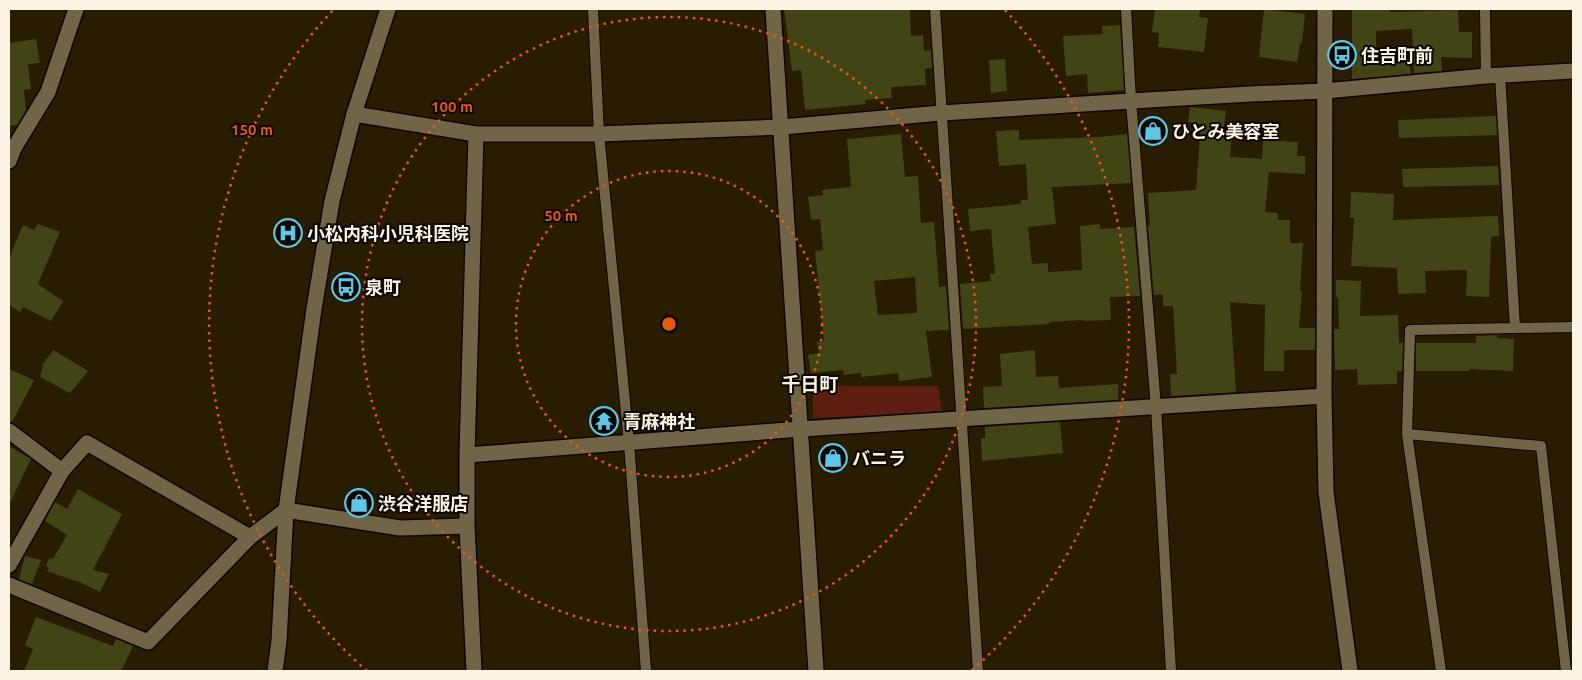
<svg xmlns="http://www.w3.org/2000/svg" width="1582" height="680" viewBox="0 0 1582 680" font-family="Ubuntu,'Noto Sans JP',sans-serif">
  <rect width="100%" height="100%" fill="#281c01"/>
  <path fill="#5d1d11" d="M813 386H938L942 412 813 418Z"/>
  <path fill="#414516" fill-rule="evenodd" d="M784 9H910L911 36 923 35 924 51 931 50 932 68 925 69 926 85 891 87 892 98 865 100V104L805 110 801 70 792 71Z
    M1155 9H1200L1199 17 1208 18 1204 52 1158 47 1159 33 1152 32Z
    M1264 9 1305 14 1302 43H1300L1297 62 1259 57Z
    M1352 9H1390V12L1458 10 1459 32H1472V58L1441 57 1442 71 1414 73 1412 29 1376 31V63H1410V74L1352 79Z
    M1120 25 1124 90 1088 93 1087 74 1066 76 1063 36 1103 34 1102 26Z
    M36 39 40 63 28 64 31 89 24 90 26 110 17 125 9 126V43Z
    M1005 59 1007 91 991 93 989 60Z
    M1190 107 1226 111 1223 132 1232 133 1230 157 1262 159 1263 140 1298 142 1297 156H1305V174L1269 172 1265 212 1278 213V220H1290V243H1303L1300 291H1302L1299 328H1315V350H1284V371H1264L1265 305 1230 302 1236 392 1171 396 1170 374H1177L1173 306H1163V294L1154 295 1148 226H1150L1148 193 1196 190 1201 124 1188 122Z
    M1496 116 1497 135 1399 138 1398 120Z
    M1019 130V140L1100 137 1127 134 1131 183 1052 187 1056 224 1028 227 1032 264 1048 263V272L1082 270 1080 226 1100 224V229L1134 227 1140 296 1110 297 1111 320 1083 321V320L1049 322V324L963 329 960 284 991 281 990 274H995L991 229 970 231 968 209 1021 204V200H1028L1026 164 999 166 996 131Z
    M901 134 905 177 918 176 921 223 934 222 939 287 946 286 949 330 926 331 932 377 899 381 898 373 861 377V373L844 375 843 370 811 373 808 355 819 353 817 342 824 341 815 251 823 250 820 219 811 220 808 197 823 195 822 190 851 187 847 139ZM915 277 917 313 878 315 874 281Z
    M1498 166 1499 185 1403 187 1402 169Z
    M1351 192 1394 194 1393 220 1498 216 1499 236 1491 237 1489 297 1466 296 1467 270 1425 271 1426 293 1398 294 1397 268 1351 266 1354 218H1350Z
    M38 224 60 232 38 284 63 301 51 321 23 307 20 312 9 305V258L23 225 34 230Z
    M1336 280 1361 281 1360 316 1398 315 1399 343H1403L1402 371H1397V384L1358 385 1357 369 1335 370 1334 329H1339L1338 297H1336Z
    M1497 335V338L1514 339 1513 371 1470 369V371H1416V343H1476V336Z
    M53 350 88 371 70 393 40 377 43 364Z
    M1035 350 1036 377 1058 376 1059 388 1118 384V400L984 408 983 387 1002 386 1000 354Z
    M9 369 34 380 12 422H9Z
    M1060 422 1063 453 982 461 981 438H985V427Z
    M9 446 31 459 9 505Z
    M78 489 122 514 93 570 109 574 100 592 75 580V581L47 571 49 568 46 566 49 558 53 559 67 535 45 521 55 502 67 509Z
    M25 556 41 560 32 584 19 579Z
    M36 617 113 646 116 639 133 646 121 671H24L33 649 25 645Z"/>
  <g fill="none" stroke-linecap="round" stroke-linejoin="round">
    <defs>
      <path id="lane" d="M593 9 599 134 629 443 646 671
        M935 9 978 671
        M1126 9 1131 101 1156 407 1171 671
        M1485 9 1486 76
        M1500 75 1515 328
        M1407 434 1410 330 1573 327
        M1441 671 1407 434 1541 446 1566 671"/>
      <path id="street" d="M1325 9 1324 396 1326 492 1350 671
        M354 114 476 134H599L782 127 941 113 1131 101 1250 94 1325 91 1486 76 1573 71
        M9 161 14 148 48 92 76 9
        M9 431 62 471
        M467 455 801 429 1324 396
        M9 565 62 471 87 443 250 537
        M9 585 148 642 250 537 286 510 400 528 467 526
        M474 671 467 526V455L476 134"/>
      <path id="secondary" d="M773 9 816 671
        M275 671 279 641 286 510 314 309 332 201 354 114 388 9"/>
    </defs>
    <use href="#lane" stroke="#100600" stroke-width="12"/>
    <use href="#street" stroke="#100600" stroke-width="18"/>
    <use href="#secondary" stroke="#100600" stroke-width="18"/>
    <use href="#lane" stroke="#716547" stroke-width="10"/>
    <use href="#street" stroke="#716547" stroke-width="15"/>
    <use href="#secondary" stroke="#716547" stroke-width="15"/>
  </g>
  <g fill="none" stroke="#e8590c" stroke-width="2.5" stroke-dasharray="2.5 5">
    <circle cx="669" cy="324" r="153"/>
    <circle cx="669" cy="324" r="307"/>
    <path d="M367 671A460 460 0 0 1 333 10M1005 10A460 460 0 0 1 971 671"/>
  </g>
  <defs>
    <symbol id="bus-ring" viewBox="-11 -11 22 22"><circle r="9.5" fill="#0c0801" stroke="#5dc7e8" stroke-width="1.5"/><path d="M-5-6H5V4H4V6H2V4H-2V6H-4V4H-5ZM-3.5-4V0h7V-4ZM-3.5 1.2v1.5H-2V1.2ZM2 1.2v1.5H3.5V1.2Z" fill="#5dc7e8"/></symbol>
    <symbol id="shop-ring" viewBox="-11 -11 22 22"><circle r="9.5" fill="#0c0801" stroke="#5dc7e8" stroke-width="1.5"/><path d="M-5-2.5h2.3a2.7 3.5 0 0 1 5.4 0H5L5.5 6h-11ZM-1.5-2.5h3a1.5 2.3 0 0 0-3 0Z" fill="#5dc7e8"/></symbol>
    <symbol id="hospital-ring" viewBox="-11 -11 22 22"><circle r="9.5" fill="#0c0801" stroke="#5dc7e8" stroke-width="1.5"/><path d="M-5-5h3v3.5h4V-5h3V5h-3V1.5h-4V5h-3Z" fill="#5dc7e8"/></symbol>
    <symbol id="temple-ring" viewBox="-11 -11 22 22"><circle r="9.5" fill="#0c0801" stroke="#5dc7e8" stroke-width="1.5"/><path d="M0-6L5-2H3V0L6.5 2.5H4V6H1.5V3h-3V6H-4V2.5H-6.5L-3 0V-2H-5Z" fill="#5dc7e8"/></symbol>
  </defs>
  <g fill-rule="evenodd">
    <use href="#bus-ring" x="1326" y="39" width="32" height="32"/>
    <use href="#shop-ring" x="1137" y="115" width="32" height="32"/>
    <use href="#hospital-ring" x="272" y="217" width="32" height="32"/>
    <use href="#bus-ring" x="330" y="271" width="32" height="32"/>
    <use href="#temple-ring" x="588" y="405" width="32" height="32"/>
    <use href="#shop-ring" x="817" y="442" width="32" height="32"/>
    <use href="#shop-ring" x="343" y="487" width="32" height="32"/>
  </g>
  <g text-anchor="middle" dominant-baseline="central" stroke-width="4" stroke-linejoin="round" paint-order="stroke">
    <g font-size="18" font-weight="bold" fill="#fbf4e4" stroke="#0c0801" text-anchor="start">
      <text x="1361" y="55">住吉町前</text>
      <text x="1172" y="131">ひとみ美容室</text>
      <text x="307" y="233">小松内科小児科医院</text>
      <text x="365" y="287">泉町</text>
      <text x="623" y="421">青麻神社</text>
      <text x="852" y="458">バニラ</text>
      <text x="378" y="503">渋谷洋服店</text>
    </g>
    <g font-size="19" font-weight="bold" fill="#fbf4e4" stroke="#0c0801">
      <text x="810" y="384">千日町</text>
    </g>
  </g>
  <circle cx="669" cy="324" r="8" fill="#e8590c" stroke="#0c0801" stroke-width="2.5"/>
  <g font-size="15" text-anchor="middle" font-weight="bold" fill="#e8590c" stroke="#0c0801" stroke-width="4" stroke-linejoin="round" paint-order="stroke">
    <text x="452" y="112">100 m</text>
    <text x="252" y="135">150 m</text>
    <text x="561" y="221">50 m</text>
  </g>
  <rect width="1582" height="680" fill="none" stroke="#fbf4e4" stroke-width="20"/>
</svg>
